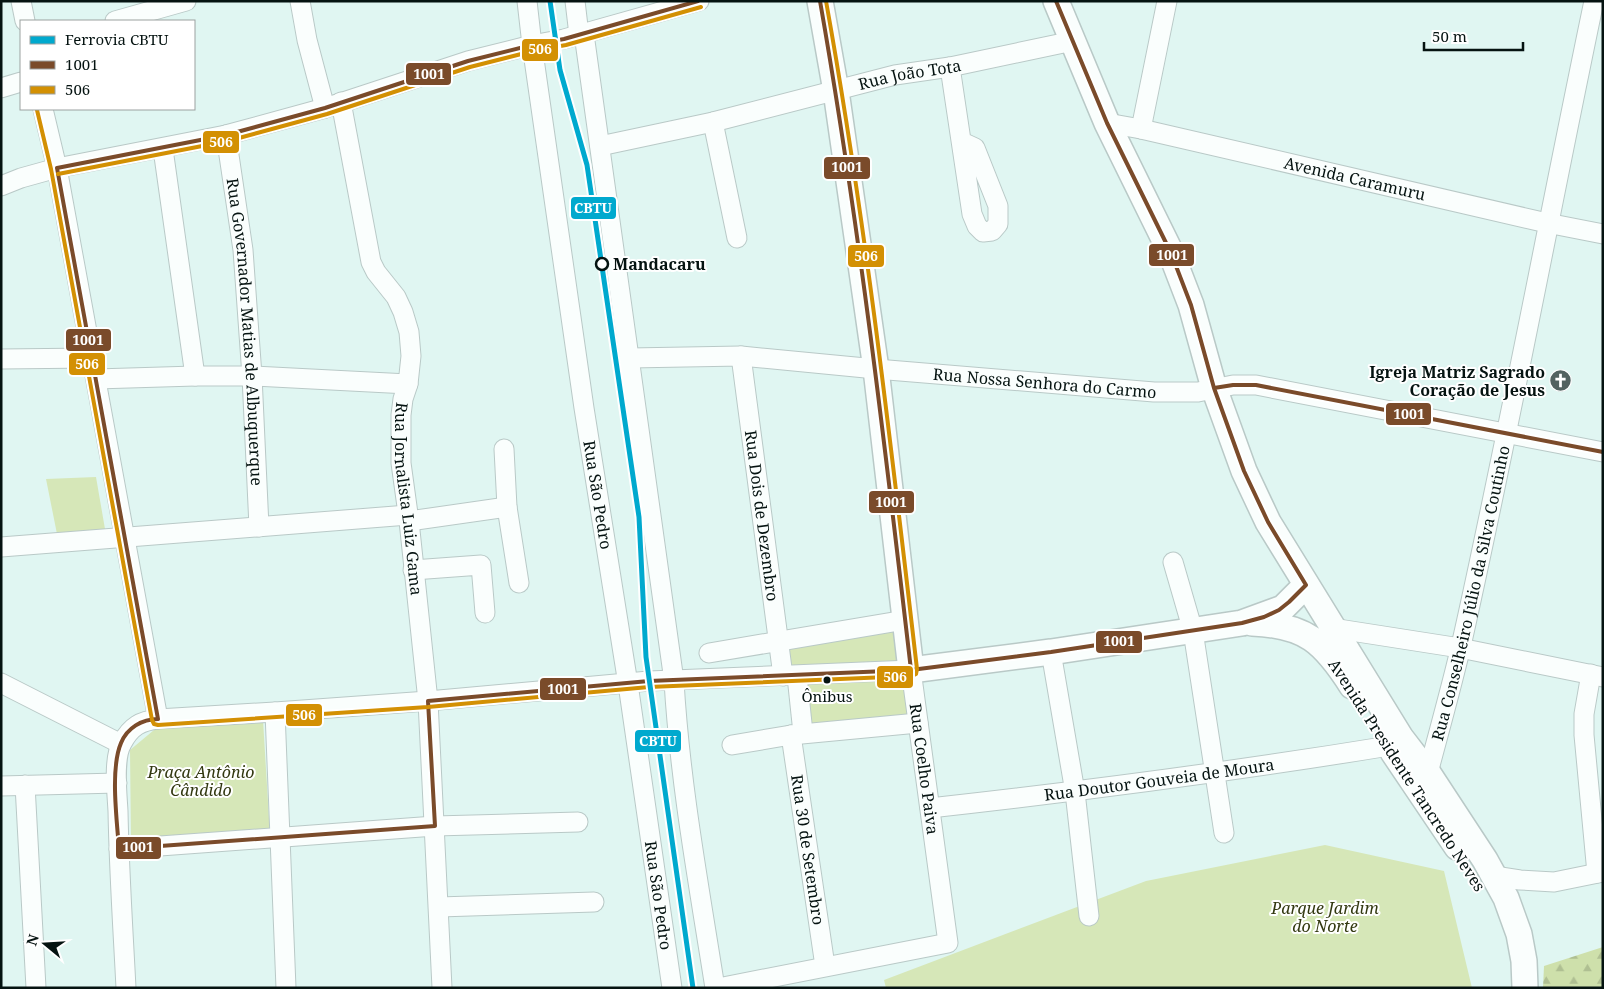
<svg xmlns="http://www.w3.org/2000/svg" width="1604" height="989" viewBox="0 0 1604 989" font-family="'Noto Serif',serif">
  <defs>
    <pattern id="forest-firs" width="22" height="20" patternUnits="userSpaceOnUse" patternTransform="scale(1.25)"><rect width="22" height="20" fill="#cee0ab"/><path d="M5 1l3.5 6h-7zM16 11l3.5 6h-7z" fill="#afbf92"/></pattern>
  </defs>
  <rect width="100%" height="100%" fill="#e0f6f2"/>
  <path fill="url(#forest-firs)" d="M1603 947V988H1543L1544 966Z"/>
  <path fill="#d6e7b8" d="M96 477 105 529 57 534 46 479Z
    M902 626 903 663 788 672 786 642Z
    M905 676 912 715 799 728 795 683Z
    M263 720 270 835 131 843 130 750 160 725Z
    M1325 845 1444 871 1472 988H886L884 980 1146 881Z"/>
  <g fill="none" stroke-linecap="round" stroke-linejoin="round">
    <defs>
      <g id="minor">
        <path d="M21 1 25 21"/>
        <path d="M300 1 307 40 325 108"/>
        <path id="s1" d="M527 1 532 45 584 408 628 684 672 988"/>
        <path d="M575 1 579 35"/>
        <path d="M115 21 186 1"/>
        <path d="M584 34 674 681C680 784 699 886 715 988"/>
        <path d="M950 67 972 214 977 226 983 232 992 231 998 224V206L975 148 962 142"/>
        <path d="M1 88 21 82"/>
        <path id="s2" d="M341 102 371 262 376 272 396 297 403 312 409 332 411 356 408 384 403 399 401 415V463L409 521 428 701 442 988"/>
        <path d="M43 109 57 168 158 719"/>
        <path d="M713 122 737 238"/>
        <path id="s3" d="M1107 123 1141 129 1547 223 1603 234"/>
        <path d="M1141 129 1167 1"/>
        <path id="s4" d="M226 135 243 250 252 376 259 527"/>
        <path id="s5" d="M600 146 713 122 895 75 950 67 1073 41"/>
        <path d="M163 149 195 376"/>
        <path d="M1 186 21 178 57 168 226 135 325 108 468 61 532 45 564 39 699 1"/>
        <path id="s6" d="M741 356 783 676"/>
        <path id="s7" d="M630 358 741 356 876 369 1154 392H1198L1233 385H1256L1603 452"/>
        <path d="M1 359 92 358"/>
        <path d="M96 379 195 376H252L408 384"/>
        <path d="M504 449 507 507 519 583"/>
        <path d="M409 521 507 507"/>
        <path d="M1 547 408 515"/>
        <path d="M1173 562 1193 631 1224 833"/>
        <path d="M413 570 481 565 485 613"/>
        <path d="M1332 628 1460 648 1603 677"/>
        <path d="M1051 652 1075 792 1089 916"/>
        <path d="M709 653 905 620"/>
        <path d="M1591 674 1584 714V735L1597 873"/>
        <path d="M797 676 803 733"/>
        <path d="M1 683 121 744"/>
        <path d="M275 712 286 988"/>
        <path id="s8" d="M791 735 825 966"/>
        <path d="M732 745 791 735 918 723"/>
        <path id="s9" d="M1428 773C1439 731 1451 689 1461 646 1509 432 1549 216 1594 1"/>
        <path d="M25 785 36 988"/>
        <path d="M1 786 117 783"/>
        <path id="s10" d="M930 808C1083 791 1236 771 1389 746"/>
        <path d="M119 849 435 826 578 822"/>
        <path d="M1494 876 1520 880 1554 882 1603 872"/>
        <path d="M439 907 594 902"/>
        <path id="s11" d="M126 988C123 929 119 870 118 811 117 793 113 758 122 743 131 726 141 721 158 719L275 712 428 701 649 681 911 670 948 943 718 988"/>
      </g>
      <path id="major" d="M820 1 836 91 876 369 911 670 1051 652 1242 623 1283 608 1306 585
        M1056 1 1107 123 1171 253 1191 305 1214 388 1244 471 1268 522 1401 738 1428 773 1485 860 1506 898 1519 934 1524 961 1525 988
        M1252 623C1306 625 1324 642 1352 686
        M1393 752 1457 847"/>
    </defs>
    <use href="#minor" stroke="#b9c9c7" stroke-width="21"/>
    <use href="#major" stroke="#b9c9c7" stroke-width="28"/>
    <use href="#minor" stroke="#fafefd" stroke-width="19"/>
    <use href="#major" stroke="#fafefd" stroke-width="25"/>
    <defs>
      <path id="bus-1" d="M698 1 564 39 532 45 468 61 325 108 226 135 57 168 158 719C142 719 127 728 121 743 110 769 117 821 119 849L435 826 428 701 649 681 911 670 1051 652 1242 623 1264 617 1279 610 1289 602 1306 585 1268 522 1244 471 1214 388 1191 305 1171 253 1107 123 1056 1
        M820 1C859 223 885 446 911 670
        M1214 388 1233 385H1256L1603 452"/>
      <path id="bus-2" d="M37 110 51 169 152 720 154 724 158 725 428 707 649 687 912 676 916 674 917 669C891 446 866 223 826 1
        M58 174 228 141 327 114 470 67 533 51 566 45 701 7"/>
    </defs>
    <use href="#bus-1" stroke="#fff" stroke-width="8"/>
    <use href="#bus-2" stroke="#fff" stroke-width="8"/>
    <use href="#bus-1" stroke="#7a4b2a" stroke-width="4"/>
    <use href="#bus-2" stroke="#d39003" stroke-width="4"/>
    <defs>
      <path id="rail-1" d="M550 1 560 70 587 165 639 517 646 657 693 988"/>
    </defs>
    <use href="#rail-1" stroke="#fff" stroke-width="9"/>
    <use href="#rail-1" stroke="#00a9ce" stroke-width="5"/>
  </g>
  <defs>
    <symbol id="church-disc" viewBox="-11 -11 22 22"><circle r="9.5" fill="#526260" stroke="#fff"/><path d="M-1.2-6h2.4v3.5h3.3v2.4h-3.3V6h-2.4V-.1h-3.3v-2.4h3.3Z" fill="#fff"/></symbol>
  </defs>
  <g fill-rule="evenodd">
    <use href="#church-disc" x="1548" y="368" width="25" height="25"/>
  </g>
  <circle fill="#fff" stroke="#051311" stroke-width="2.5" cx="602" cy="264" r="6"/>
  <circle fill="#051311" stroke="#fff" stroke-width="2" cx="827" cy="680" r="4.5"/>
  <g text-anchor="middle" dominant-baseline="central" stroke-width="4" stroke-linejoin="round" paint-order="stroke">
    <g font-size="15" fill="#051311" stroke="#fff">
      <text x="827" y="696">Ônibus</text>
    </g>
    <g font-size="16" fill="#051311" stroke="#fff">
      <text stroke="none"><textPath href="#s5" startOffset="318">Rua João Tota</textPath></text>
      <text stroke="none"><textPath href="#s3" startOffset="254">Avenida Caramuru</textPath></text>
      <text stroke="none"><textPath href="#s4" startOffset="198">Rua Governador Matias de Albuquerque</textPath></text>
      <text stroke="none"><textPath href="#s7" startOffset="416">Rua Nossa Senhora do Carmo</textPath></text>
      <text stroke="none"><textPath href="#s1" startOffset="499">Rua São Pedro</textPath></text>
      <text stroke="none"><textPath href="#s2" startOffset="412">Rua Jornalista Luiz Gama</textPath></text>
      <text stroke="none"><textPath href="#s6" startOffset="161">Rua Dois de Dezembro</textPath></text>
      <text stroke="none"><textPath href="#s9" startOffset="185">Rua Conselheiro Júlio da Silva Coutinho</textPath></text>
      <text stroke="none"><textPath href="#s11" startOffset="1146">Rua Coelho Paiva</textPath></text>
      <text transform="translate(1407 775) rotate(57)">Avenida Presidente Tancredo Neves</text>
      <text stroke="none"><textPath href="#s10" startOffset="231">Rua Doutor Gouveia de Moura</textPath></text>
      <text stroke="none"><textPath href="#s8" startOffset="116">Rua 30 de Setembro</textPath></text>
      <text stroke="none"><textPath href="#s1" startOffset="904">Rua São Pedro</textPath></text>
    </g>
    <g font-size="16" font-weight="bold" fill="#051311" stroke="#fff" text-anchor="start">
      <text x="613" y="264">Mandacaru</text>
    </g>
    <g font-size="16" font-weight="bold" fill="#051311" stroke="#fff" text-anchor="end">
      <text x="1545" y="372">Igreja Matriz Sagrado<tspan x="1545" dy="18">Coração de Jesus</tspan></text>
    </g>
    <g font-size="16" font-style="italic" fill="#323810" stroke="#fff">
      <text x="201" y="772">Praça Antônio<tspan x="201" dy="18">Cândido</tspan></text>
      <text x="1325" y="908">Parque Jardim<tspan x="1325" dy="18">do Norte</tspan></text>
    </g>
  </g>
  <g stroke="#fff" stroke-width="2">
    <rect x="521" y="38" width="38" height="24" rx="5" fill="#d39003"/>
    <rect x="405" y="62" width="47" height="24" rx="5" fill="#7a4b2a"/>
    <rect x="202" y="130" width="38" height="24" rx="5" fill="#d39003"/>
    <rect x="823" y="156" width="48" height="24" rx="5" fill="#7a4b2a"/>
    <rect x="570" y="196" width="47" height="24" rx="5" fill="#00a9ce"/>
    <rect x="1148" y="243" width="47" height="24" rx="5" fill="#7a4b2a"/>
    <rect x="847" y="244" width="38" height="24" rx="5" fill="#d39003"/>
    <rect x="65" y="328" width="47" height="24" rx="5" fill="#7a4b2a"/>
    <rect x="68" y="352" width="38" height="24" rx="5" fill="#d39003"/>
    <rect x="1385" y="402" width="47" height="24" rx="5" fill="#7a4b2a"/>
    <rect x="868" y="490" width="47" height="24" rx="5" fill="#7a4b2a"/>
    <rect x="1095" y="630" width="48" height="24" rx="5" fill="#7a4b2a"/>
    <rect x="876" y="665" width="38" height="24" rx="5" fill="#d39003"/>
    <rect x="539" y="677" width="48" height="24" rx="5" fill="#7a4b2a"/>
    <rect x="285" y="703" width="38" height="24" rx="5" fill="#d39003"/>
    <rect x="634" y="729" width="48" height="24" rx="5" fill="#00a9ce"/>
    <rect x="115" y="836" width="47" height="24" rx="5" fill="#7a4b2a"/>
  </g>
  <g font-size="14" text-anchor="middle" font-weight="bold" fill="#fff">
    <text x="540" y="54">506</text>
    <text x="429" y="79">1001</text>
    <text x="221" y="147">506</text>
    <text x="847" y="172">1001</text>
    <text x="593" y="213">CBTU</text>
    <text x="1172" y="260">1001</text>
    <text x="866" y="261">506</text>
    <text x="88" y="345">1001</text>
    <text x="87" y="369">506</text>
    <text x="1409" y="419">1001</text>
    <text x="891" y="507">1001</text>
    <text x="1119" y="646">1001</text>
    <text x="895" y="682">506</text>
    <text x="563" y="694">1001</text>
    <text x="304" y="720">506</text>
    <text x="658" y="746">CBTU</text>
    <text x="138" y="852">1001</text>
  </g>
  <rect width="1604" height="989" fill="none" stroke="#051311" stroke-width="5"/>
  <rect x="20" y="20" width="175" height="90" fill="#ffffff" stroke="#9ba1a0"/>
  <rect x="30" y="36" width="25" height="8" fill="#00a9ce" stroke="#9ba1a0"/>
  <text x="65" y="45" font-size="15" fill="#051311">Ferrovia CBTU</text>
  <rect x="30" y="61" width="25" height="8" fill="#7a4b2a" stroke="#9ba1a0"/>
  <text x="65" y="70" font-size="15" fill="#051311">1001</text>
  <rect x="30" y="86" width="25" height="8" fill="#d39003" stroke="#9ba1a0"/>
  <text x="65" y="95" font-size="15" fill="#051311">506</text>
  <g transform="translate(45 944) rotate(288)" stroke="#ffffff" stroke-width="4" paint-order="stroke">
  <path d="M0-4L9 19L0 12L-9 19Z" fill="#051311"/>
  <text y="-8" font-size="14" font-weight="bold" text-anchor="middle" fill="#051311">N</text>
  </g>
  <path d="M1424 42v8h99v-8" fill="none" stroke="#051311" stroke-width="2.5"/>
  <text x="1432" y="42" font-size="15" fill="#051311" stroke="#ffffff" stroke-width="4" paint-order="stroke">50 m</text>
</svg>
